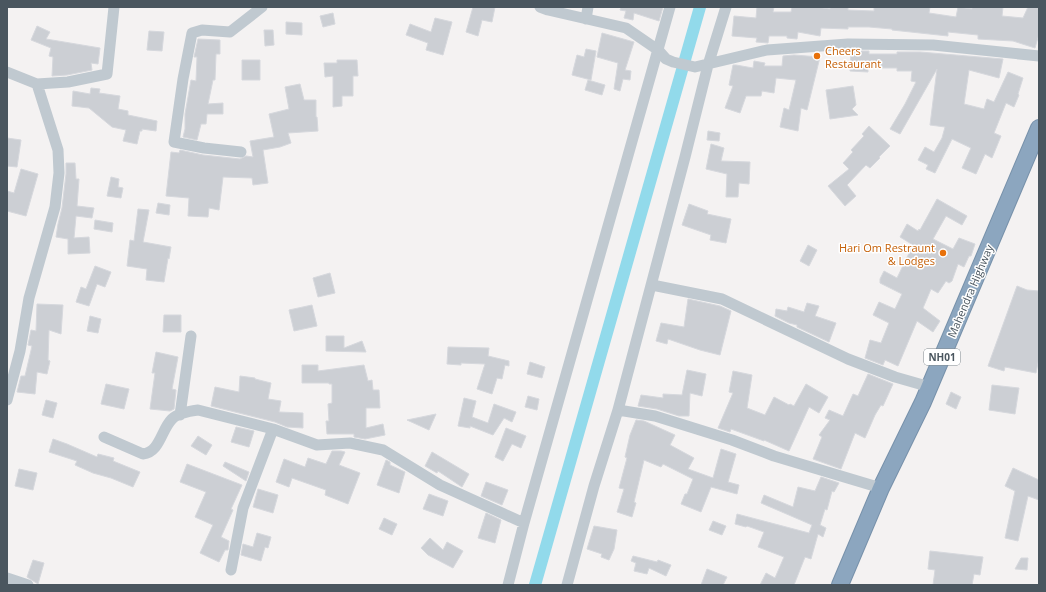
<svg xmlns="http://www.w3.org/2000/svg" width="1046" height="592" viewBox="0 0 1046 592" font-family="'Open Sans',sans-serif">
  <rect width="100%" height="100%" fill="#f4f2f2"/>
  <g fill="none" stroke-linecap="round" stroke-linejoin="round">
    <path stroke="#92daeb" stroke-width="12" d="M535 585 700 7"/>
  </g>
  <path fill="#cccfd4" stroke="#d6d8dd" d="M473 7H495L492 22 482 20 478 36 466 32Z
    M621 7H663L659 21 634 13 633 20 624 18 626 11 620 10Z
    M757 7H774L773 12H791L792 7H816L830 9V7H848V10L874 11V7H930L929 13 956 17 958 7 972 9V7H1003L1002 16 1023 18 1028 7H1039V34L1035 48 1013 41 978 39V35L948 32V36L892 30V29L869 27H848V29L821 28 820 36 798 32 797 39 787 38V36H769L768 43 756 42 757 38 732 36 734 16 756 18Z
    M333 13 335 24 323 27 320 16Z
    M435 18 452 22 443 55 426 50 428 43 406 35 410 24 431 32Z
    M286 22 302 23V35L286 34Z
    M37 26 50 32 46 39 100 48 98 64 91 63 92 70 67 75 52 76 53 57 49 56 51 48 31 40Z
    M264 30H273L274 45 265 46Z
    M149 31 164 32 162 51 147 50Z
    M602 33 634 42 625 70 631 71 630 80 623 79 620 91 614 89 618 63 597 57Z
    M198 39 220 40V54H216L215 80H213L208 104 223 103V114H207L206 124H201L197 140 183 137 185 129V114L191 80 196 81 197 57H194Z
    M586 49 596 51 591 80 572 75 577 55 584 57Z
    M851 51H869V54H897V52H920L1003 59 999 78 969 70 964 104 984 109 987 99 994 102 1008 72 1023 78 1018 94 1019 95 1014 107 1006 103 994 133 1001 136 992 158 985 154 976 174 962 168 971 148 952 139 935 173 926 169 928 165 918 160 925 147 934 152 942 138 945 127 930 125 937 69 900 134 890 129 905 104 916 82 911 81 912 71H897V68H868V72L850 71Z
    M794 55 820 57 807 110 801 108 798 131 780 127 784 108 789 110 796 80 776 78 774 93 762 91 761 96H746L740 113 725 108 733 86 729 85 733 65H736L753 68 754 61 765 63 764 66H782L783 56Z
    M242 60H260V80H242Z
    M337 60H357L358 76H353V96H342V106L333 107V76L325 77 324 63H337Z
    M588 80 605 85 602 95 585 90Z
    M300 84 304 100H316V117H317L318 131 288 133 291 143 280 147 263 150 268 183 253 185 252 178 223 177 219 210 209 208 208 217 188 216 189 198 166 196 171 152 179 153 180 150 203 155 240 159 246 156 253 157 250 141 274 137 269 114 289 109 285 87Z
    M853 86 856 105 852 109 858 115 830 119 826 90Z
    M91 88 100 89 99 93 120 96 118 109 128 111V115L157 121 156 131 142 129V131H140L137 144 123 141 126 130 112 127 89 108 72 106 73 91 90 94Z
    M869 126 890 146 879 157 880 158 870 168 866 165 847 185 856 196 845 206 828 186 849 169 843 163 853 152 851 150 864 136 862 134Z
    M708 131 720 133 719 141 707 140Z
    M7 138 21 140 17 167 7 166Z
    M711 144 724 148 721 161 750 162 749 184 739 183 738 197H726L727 174 706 169Z
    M66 163H75L76 179H79L77 206 94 208 92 218 76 216 74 238 89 237 90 253 68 254V239L56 237 58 224 62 208 66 174Z
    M21 169 38 174 26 216 7 211V191L14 193Z
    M111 177 119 179 118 187 123 188 121 198 107 196Z
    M937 199 967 216 962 225 946 216 933 239 953 249 959 238 975 244 971 256H969L964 267 958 264 952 281 949 283 946 281 938 293 931 289 923 308 940 321 933 332 917 321 898 366 885 360 883 365 865 358 870 340 881 343 889 323 873 315 879 302 895 309 902 294 880 283V279L884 271 897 278 913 245 900 237 907 224 918 231 919 229 920 230Z
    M158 203 170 205 169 215 156 213Z
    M689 204 708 211 707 214 731 219 726 243 710 240 711 235 682 225Z
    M138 209 149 210 143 242 171 247 169 259 168 258 164 282 146 280 147 269 127 266 130 240 134 241Z
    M95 220 113 223 112 232 94 229Z
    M808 245 817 250 809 266 800 261Z
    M95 266 111 272 105 287 97 284 89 306 76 302 81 287 86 289Z
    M330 273 335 293 318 297 313 278Z
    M1017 286 1027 290 1039 291V358L1036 373 1005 367 1004 371 988 366Z
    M688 299 720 306 731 311 720 355 700 350 668 339 667 344 656 341 661 323 684 327Z
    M807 303 819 306 815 316 836 323 829 342 797 327V325L789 323 775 316 776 309 787 311 788 307 804 312Z
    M37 304 63 305 61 334 49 330 48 360 50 361 47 374 37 372 35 394 17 392 21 376H25L32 346 28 345 31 330 36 331Z
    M312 305 317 326 294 331 289 310Z
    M164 315H181V332H163Z
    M90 316 101 319 98 333 87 331Z
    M326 336H344V348L362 341 366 352 326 351Z
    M448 347 489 348 488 356 509 361V366L505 365 502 379 497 378 492 394 477 389 485 364 461 363V365L447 364Z
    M156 352 178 357 172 389 176 390 174 409 170 411 150 409 155 373H152Z
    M530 362 545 367 542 378 527 374Z
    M302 365H318V371L364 365 368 381 372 380 373 390H379L380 408H366V428L383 424 385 435 365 439 354 437V434H327L326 421H329L328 404 332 403V384H329V383H302Z
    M687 370 706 374 702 396 690 393 689 416H679L657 409 638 406 641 395 663 398V394L682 395Z
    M733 371 752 375 747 408 765 415 774 397 789 405 790 404 794 406 806 384 828 397 819 413 809 407 789 451 764 440V441L731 429 730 432 718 428 733 393 729 392Z
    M868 374 893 384 883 406 881 405 875 415 865 438 855 433 841 469 813 459 822 437 819 435 830 420 825 418 829 410 843 416 853 394 858 396Z
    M240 376 255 378V379L271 383 268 399 281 401 279 412 303 413V428L287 427 275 422 211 406 215 387 239 392Z
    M106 384 129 389 124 409 101 404Z
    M992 385 1019 388 1015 414 989 410Z
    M951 392 961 397 956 409 946 404Z
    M528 396 539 399 537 410 525 407Z
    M464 398 476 401 472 417 488 423 494 404 516 412 512 422 504 418 493 435 470 426V428L458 426Z
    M46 400 57 403 53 418 42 415Z
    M436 414 429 430 407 420Z
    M636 420 644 421 675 435 670 445 694 458 688 469 713 478 721 449 736 454 728 482 739 485 737 494 711 487 701 512 681 504 685 494H687L693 479 663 464 661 467 644 460 634 502 636 503 632 517 617 512 624 489 619 488 627 458 625 457 630 435Z
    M236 427 254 431 249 447 231 442Z
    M506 428 526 436 521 448 512 444 503 461 495 457Z
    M198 436 212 445 206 455 191 446Z
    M53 439 67 444 97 457 98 454 114 458 113 461 140 472 133 487 111 478 93 473 75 465 77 461 49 452Z
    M332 451H341L345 452 339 465 360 473 348 504 325 495 326 490 292 478 289 487 276 482 284 459 305 467 308 458 326 464Z
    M432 452 469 474 462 487 438 471 437 473 425 466Z
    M386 460 390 462V465L405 472 399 493 377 485Z
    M225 462 249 472 246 481 223 466Z
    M187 464 242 485 231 509 233 510 221 537 229 541 228 550H225L219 562 200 553 213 525 195 517 206 492 180 482Z
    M1013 468 1039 480V500L1028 496 1018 541 1005 538 1015 491 1005 486Z
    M19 469 37 473 33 490 15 486Z
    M821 477 839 483 834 492 832 491 827 510 825 509 820 525 826 528 823 537 818 534 811 559 805 557 794 585H760L766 573 775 578 784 557 758 547 764 532 747 526 746 527 735 524 737 514 809 533 812 525 761 503 764 495 793 507 798 487 815 491Z
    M486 482 508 490 502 505 481 496Z
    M258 489 278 495 273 513 253 507Z
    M429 494 448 501 443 516 423 509Z
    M486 513 501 520 495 543 478 538Z
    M384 518 397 524 392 535 379 529Z
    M713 521 726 526 722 535 709 530Z
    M594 526 617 530 614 549 609 560 601 557 602 554 587 549Z
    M257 533 271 537 268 548 265 547 261 561 241 555 243 544 253 547Z
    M430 538 443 550 447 542 463 551 453 568 428 555 421 548Z
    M930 551 983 557 980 575 974 574 972 585H933L935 570 928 569Z
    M633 556 657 562 658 560 671 565 666 576 649 568 647 574 634 571 636 563 631 561Z
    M1021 558H1028L1027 570 1015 569Z
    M33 560 44 563 38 584 27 577Z
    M707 569 727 577 723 585H701Z"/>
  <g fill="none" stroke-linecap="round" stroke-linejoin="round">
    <defs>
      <path id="highway" d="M840 585 881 488 923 402 1039 128"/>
    </defs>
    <use href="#highway" stroke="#7791aa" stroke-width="18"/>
    <path stroke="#c0c9d0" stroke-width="11" d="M540 7 548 10 626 28 658 50 666 59 673 62 695 67 767 50 848 44 933 45 1039 56
      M586 19 588 7
      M7 72 37 84 58 150 59 173 55 207 29 298 20 351 7 400
      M37 84 68 82 107 74 114 7
      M241 152 204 148 174 142 183 79 192 33 202 30 230 32 262 7
      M652 285 722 299 848 359 895 377 930 387
      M618 410 655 416 732 440 774 456 881 488
      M180 415 191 336
      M104 437 143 454C160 452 161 430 172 419 178 413 190 411 198 410L273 429 317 445 350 443 383 450 440 485 524 523
      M231 570 243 508 273 429
      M7 578 28 585
      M508 585 524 523 670 7
      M567 585 594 486 618 410 685 157 708 65 726 7"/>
    <use href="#highway" stroke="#8ca6bf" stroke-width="16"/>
  </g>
  <g fill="#e8710a" stroke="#fff" stroke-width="1.5">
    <circle cx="817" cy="56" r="4"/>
    <circle cx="943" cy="253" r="4"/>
  </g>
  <g text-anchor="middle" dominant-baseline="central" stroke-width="3" stroke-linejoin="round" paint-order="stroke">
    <rect fill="#fff" stroke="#80898f" stroke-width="1" x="924" y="349" width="36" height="16" rx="3"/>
    <g font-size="10" font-weight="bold" fill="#4a565f">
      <text x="942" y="357">NH01</text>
    </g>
    <g font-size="11" fill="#c56008" stroke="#fff" text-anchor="start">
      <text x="825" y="50">Cheers<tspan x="825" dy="13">Restaurant</tspan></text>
      <text x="935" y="247" text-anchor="end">Hari Om Restraunt<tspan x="935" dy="13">&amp; Lodges</tspan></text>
    </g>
    <g font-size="11" fill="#4a565f" stroke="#fff">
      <text transform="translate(970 291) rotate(-67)">Mahendra Highway</text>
    </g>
  </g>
  <rect width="1046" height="592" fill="none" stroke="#4a565f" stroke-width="16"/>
</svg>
